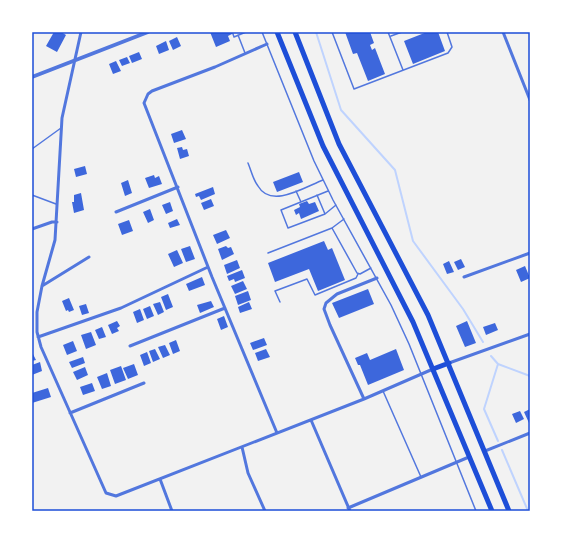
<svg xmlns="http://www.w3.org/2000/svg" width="562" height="543" viewBox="0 0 562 543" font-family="'PT Serif',serif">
  <rect width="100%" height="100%" fill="#f2f2f2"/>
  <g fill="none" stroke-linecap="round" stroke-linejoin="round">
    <path stroke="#bfd3fe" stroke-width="2" d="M316 32 341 110 395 170 413 241 463 309 483 342
      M491 356 498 364 530 376
      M498 441 484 409 498 364
      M502 450 528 511"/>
  </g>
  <path fill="#3d67dc" d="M54 32H61L66 35 57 52 46 46Z
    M210 32H236L228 36 230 41 216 47Z
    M345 32H370L374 43 370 45 372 50 375 48 385 74 368 81 357 53 353 54Z
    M427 32H438L445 51 413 64 404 41Z
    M177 37 181 46 173 50 169 41Z
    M166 41 169 50 159 54 156 46Z
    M139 52 142 59 132 63 129 56Z
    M127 57 130 63 122 66 119 60Z
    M116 61 121 71 113 74 109 64Z
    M182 130 186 139 174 143 171 134Z
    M182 147 183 150 187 149 189 156 180 159 177 148Z
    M85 166 87 174 76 177 74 169Z
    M299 172 303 182 277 192 273 182Z
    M154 175 155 178 159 176 162 184 149 188 145 178Z
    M128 180 132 193 125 196 121 183Z
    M213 187 215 194 201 200 199 196 196 197 195 194Z
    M81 193 84 210 74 213 72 202H74V195Z
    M211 199 214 206 204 210 201 203Z
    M307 201 309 204 315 202 319 211 301 219 299 213 296 215 294 210 300 207 299 204Z
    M170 202 173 211 166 214 162 205Z
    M150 209 154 220 148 223 143 212Z
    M177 219 180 225 170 228 168 223Z
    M129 220 133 231 122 235 118 224Z
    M226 230 230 238 217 244 213 235Z
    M324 241 328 250 332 248 345 280 318 291 309 269 275 282 268 263Z
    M190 246 195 259 186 262 181 249Z
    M226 246 228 248 231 247 234 254 222 260 218 249Z
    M177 250 183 263 174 267 168 254Z
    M461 259 465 267 458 270 454 262Z
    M237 260 240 268 227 274 224 265Z
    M449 261 454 272 447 274 443 264Z
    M525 266 530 278 521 282 516 270Z
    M242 270 245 278 235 282 234 279 229 281 227 276Z
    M202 277 205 285 189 291 186 284Z
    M243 281 247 289 235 294 231 286Z
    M368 289 374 304 339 318 332 303Z
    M248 291 251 300 238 305 235 296Z
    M168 294 173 307 166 310 161 297Z
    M69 298 74 310 69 312 68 310 66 311 62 301Z
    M211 301 214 307 200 313 197 305Z
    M160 302 164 312 158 315 153 304Z
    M249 302 252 309 240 313 238 307Z
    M86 304 89 313 82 315 79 306Z
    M150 306 154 316 147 319 143 309Z
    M140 309 144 320 137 323 133 312Z
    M224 316 228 327 221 330 217 319Z
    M117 321 120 326 117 328 119 331 112 334 108 325Z
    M467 321 476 343 465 347 456 326Z
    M495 323 498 330 486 335 483 327Z
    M102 327 106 337 99 339 95 330Z
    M91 332 96 345 86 349 81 335Z
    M264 338 267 345 253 350 250 343Z
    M176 340 180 351 173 354 169 343Z
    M73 341 77 351 67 355 63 345Z
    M165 345 170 355 163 358 158 347Z
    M155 349 160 359 153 362 149 351Z
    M266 349 270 357 258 361 255 353Z
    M396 349 404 370 368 385 360 365H358L355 358 367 353 370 360Z
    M147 352 151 363 144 366 140 355Z
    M33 354 36 360 32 361V355Z
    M83 357 85 363 72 368 69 362Z
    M40 362 42 371 32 375V365Z
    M134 364 138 375 128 379 123 368Z
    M121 366 126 380 115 384 110 370Z
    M85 367 88 375 77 380 73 372Z
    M107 373 111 386 102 389 97 377Z
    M92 383 95 391 83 395 80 387Z
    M48 388 51 397 32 403V393Z
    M530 409V423H529L524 412Z
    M520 411 524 419 516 423 512 414Z"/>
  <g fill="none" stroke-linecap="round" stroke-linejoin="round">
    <path stroke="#5277de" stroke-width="1.5" d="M262 32 314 161 333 200 391 305 409 344 476 511
      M332 32 354 89 448 53 452 47 447 32
      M388 32 403 70
      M233 34 234 37 246 32
      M238 35 245 53
      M391 36 402 32
      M32 149 61 128
      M248 163C251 170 253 180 258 186 271 209 305 187 323 180
      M296 191 301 202
      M328 191 281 210 288 228 325 214 336 205
      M32 195 56 204
      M317 195 325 214
      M344 219 332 228 357 273 360 274 371 268
      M268 253 332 228
      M280 302 275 291 307 279 315 295 356 278 358 274
      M383 391 421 477"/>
    <path stroke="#5277de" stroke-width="3" d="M81 32 62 118 55 240 42 286 37 312V332L41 347 106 493 116 496 364 399 433 369
      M503 32 530 100
      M267 44 215 67 152 91 148 94 144 103 212 277 277 433
      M116 212 178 187
      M32 229 52 222H57
      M464 277 530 253
      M42 286 89 257
      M38 337 121 308 208 267
      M130 346 225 308
      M449 363 530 334
      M364 399 330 325 324 309 326 303 337 294 377 278
      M70 413 144 383
      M311 420 350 511
      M242 447 248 473 265 511
      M485 451 530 433
      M160 479 172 511
      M348 508 469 457"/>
    <path stroke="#5277de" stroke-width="4" d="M32 77 148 32"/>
    <path stroke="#1d4ed8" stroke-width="5" d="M277 32 323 146 413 322 492 511
      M295 32 339 144 428 315 509 511
      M433 369 449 363"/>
  </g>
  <rect width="562" height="543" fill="none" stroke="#ffffff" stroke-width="66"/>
  <rect x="33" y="33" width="496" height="477" fill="none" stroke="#1d4ed8" stroke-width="1.5"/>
</svg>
